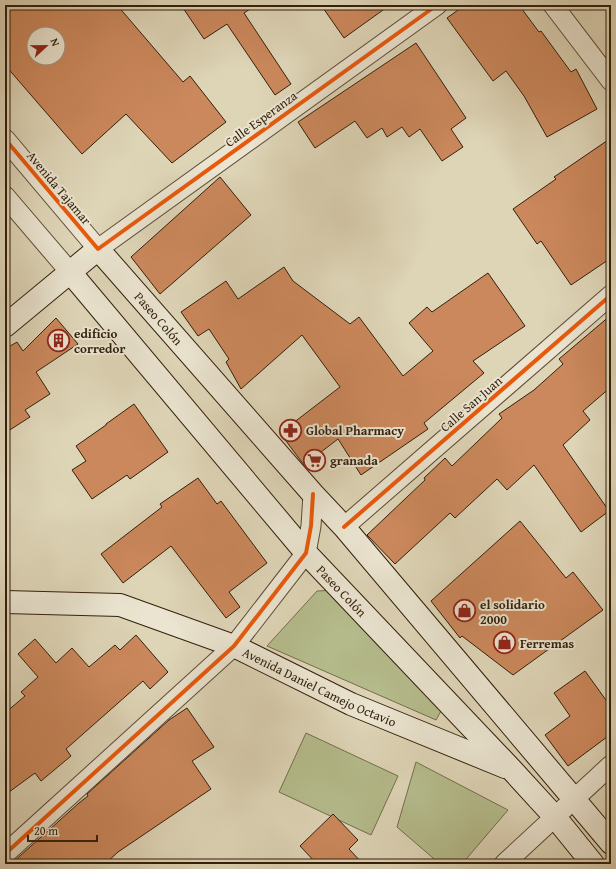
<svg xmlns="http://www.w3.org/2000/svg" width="616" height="869" viewBox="0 0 616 869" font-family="'Gentium Book Plus',serif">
  <rect width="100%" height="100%" fill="#ded5b7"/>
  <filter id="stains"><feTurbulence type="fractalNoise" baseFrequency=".005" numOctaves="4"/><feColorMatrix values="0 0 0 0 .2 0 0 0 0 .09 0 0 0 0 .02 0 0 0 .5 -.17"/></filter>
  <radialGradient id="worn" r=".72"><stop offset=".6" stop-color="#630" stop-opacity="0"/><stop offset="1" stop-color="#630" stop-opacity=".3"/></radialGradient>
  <path fill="#b5bc8c" stroke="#746e4c" d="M338 590 441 711 436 720 267 646 317 591Z
    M306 733 398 776 371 835 279 792Z
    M416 762 508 810 462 864H440L397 827Z"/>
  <path fill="#cb885c" stroke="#331f0b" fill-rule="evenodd" d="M5 5H117L183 82 190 76 226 122 172 163 126 114 82 154 5 65ZM34 34H58V58H34Z
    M181 5H256L244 13 291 84 275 95 227 24 204 39Z
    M321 5H390L344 38Z
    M465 5H519L539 32 541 31 571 72 576 69 597 109 547 137 524 96 506 71 493 81 447 18Z
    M416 43 466 118 451 129 463 147 442 161 420 129 409 137 402 127 387 137 382 128 367 138 355 121 315 148 298 122Z
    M611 138V258L571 285 541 241 537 244 513 209 556 179 554 177Z
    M220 177 251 215 160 294 131 257Z
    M284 267 293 281 350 324 359 317 403 376 433 351 409 323 427 307 432 312 488 273 525 326 473 361 484 373 424 423 428 429 361 475 338 439 304 465 280 433 340 387 302 335 241 389 226 362 229 359 209 329 198 336 181 312 226 281 238 299Z
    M611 315V387L583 411 590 420 563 445 609 511 581 532 534 465 507 490 497 479 455 518 450 513 395 564 367 535 425 480 424 478 445 458 452 466 502 418 499 414 534 390 563 364 559 359Z
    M56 318 78 344 36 372 50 394 25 410 30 417 5 433V349L17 342 23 351Z
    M134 404 168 452 130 479 127 475 92 499 72 470 86 461 76 446 106 425V424Z
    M198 478 217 504 221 501 267 563 229 592 240 607 226 618 171 546 123 583 101 554 162 507 160 504Z
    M520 521 566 578 573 572 603 610 513 675 462 636 460 638 431 601Z
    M136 635 168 672 150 689 143 681 66 749 71 756 41 781 35 773 5 795V713L25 696 21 692 38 677 18 654 35 639 56 663 72 648 89 667 115 645 120 650Z
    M585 671 611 707V734L568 766 545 735 570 716 554 693Z
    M187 708 214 747 192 761 211 789 118 852 105 864H11L79 803 88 796 87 794 169 720Z
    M333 814 358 840 349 849 363 864H317L300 846Z"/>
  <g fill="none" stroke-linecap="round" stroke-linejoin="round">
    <defs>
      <path id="street" d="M553 5 611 81
        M5 139 98 249 437 5
        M5 196 70 272
        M344 527 611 295
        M5 854 234 646 306 553 311 526 313 494
        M504 864 611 765"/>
      <g id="secondary">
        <path id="s1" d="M70 272 306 553 512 770 555 817 593 864"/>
        <path id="s2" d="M5 326 98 249 313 494 344 527 611 843"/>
        <path id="s3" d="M5 602 120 605 234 646 351 704 505 767"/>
      </g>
    </defs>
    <use href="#street" stroke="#5e4c36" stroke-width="21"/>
    <use href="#secondary" stroke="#331f0b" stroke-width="24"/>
    <use href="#street" stroke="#eae4d0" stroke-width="19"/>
    <use href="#secondary" stroke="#eae4d0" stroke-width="22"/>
    <defs>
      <path id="cycleway" d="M5 139 98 249 437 5
        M344 527 611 295
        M5 854 234 646 306 553 311 526 313 494"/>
    </defs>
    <use href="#cycleway" stroke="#eae4d0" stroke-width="6"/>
    <use href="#cycleway" stroke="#e8590c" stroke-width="4"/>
  </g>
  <defs>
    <symbol id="building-ring" viewBox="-11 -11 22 22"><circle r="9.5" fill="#eae4d0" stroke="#8f2418" stroke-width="1.5"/><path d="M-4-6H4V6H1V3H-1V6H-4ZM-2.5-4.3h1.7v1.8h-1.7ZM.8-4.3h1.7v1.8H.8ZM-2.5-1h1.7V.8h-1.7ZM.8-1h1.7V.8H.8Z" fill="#8f2418"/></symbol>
    <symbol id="pharmacy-ring" viewBox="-11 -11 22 22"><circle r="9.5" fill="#eae4d0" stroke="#8f2418" stroke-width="1.5"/><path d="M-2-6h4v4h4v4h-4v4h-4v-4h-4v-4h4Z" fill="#8f2418"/></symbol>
    <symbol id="supermarket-ring" viewBox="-11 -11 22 22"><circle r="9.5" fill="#eae4d0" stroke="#8f2418" stroke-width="1.5"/><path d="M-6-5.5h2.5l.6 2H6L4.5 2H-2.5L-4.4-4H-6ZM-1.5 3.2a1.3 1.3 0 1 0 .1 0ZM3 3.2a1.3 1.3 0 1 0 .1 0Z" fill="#8f2418"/></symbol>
    <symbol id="shop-ring" viewBox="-11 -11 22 22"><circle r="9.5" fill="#eae4d0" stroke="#8f2418" stroke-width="1.5"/><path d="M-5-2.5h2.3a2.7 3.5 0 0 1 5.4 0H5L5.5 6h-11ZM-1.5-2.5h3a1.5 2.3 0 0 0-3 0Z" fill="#8f2418"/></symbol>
  </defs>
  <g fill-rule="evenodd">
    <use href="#building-ring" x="46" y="328" width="25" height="25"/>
    <use href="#pharmacy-ring" x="278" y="418" width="25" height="25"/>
    <use href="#supermarket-ring" x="302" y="448" width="25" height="25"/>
    <use href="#shop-ring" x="452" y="598" width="25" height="25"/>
    <use href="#shop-ring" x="492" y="630" width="25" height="25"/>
  </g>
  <g text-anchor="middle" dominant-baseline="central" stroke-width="4" stroke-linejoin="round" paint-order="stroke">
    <g font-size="13" fill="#331f0b" stroke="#eae4d0">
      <text transform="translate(261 119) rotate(-36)">Calle Esperanza</text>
      <text transform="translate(59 188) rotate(50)">Avenida Tajamar</text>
      <text stroke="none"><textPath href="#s2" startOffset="213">Paseo Colón</textPath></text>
      <text transform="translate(471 404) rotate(-41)">Calle San Juan</text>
      <text stroke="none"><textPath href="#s1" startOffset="419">Paseo Colón</textPath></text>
      <text stroke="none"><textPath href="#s3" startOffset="331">Avenida Daniel Camejo Octavio</textPath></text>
    </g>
    <g font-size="13" font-weight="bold" fill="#331f0b" stroke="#eae4d0" text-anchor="start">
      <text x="74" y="333">edificio<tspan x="74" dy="15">corredor</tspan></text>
      <text x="306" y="430">Global Pharmacy</text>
      <text x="330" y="460">granada</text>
      <text x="480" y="604">el solidario<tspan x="480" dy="15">2000</tspan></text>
      <text x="520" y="643">Ferremas</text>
    </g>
  </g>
  <rect width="616" height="869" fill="none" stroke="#ded5b7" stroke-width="20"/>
  <rect x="6" y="6" width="604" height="857" fill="none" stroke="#331f0b" stroke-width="2"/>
  <rect x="10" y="10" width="596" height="849" fill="none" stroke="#331f0b"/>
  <g transform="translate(46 46) rotate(68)"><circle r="19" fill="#eae4d0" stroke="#a19581"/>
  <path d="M0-3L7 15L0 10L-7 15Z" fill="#8f2418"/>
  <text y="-6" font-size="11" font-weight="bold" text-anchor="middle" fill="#331f0b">N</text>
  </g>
  <path d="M28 835v6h69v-6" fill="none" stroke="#331f0b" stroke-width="2"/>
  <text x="34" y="835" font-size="12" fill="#331f0b" stroke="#eae4d0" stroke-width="3" paint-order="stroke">20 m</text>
  <rect width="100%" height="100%" filter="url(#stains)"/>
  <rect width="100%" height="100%" fill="url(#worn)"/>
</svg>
